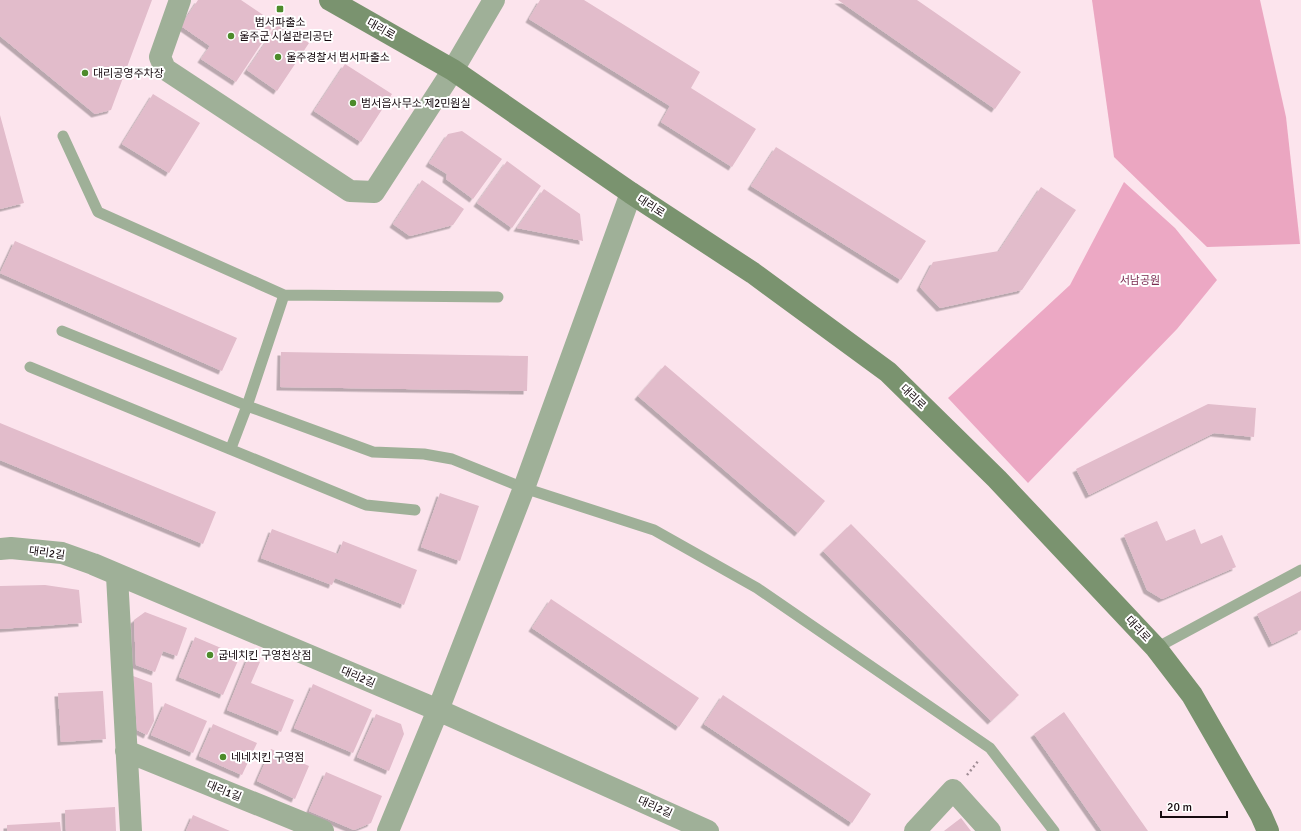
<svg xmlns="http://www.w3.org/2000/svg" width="1301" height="831" viewBox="0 0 1301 831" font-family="Signika,'Noto Sans KR',sans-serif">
  <defs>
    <filter id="shadow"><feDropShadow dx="-3.5" dy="3.5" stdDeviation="0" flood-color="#0004"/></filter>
  </defs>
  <rect width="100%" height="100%" fill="#fce4ed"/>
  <path fill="#eca8c4" d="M1124 182 1175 228 1217 280 1177 329 1028 483 948 398 1070 285Z"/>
  <path fill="#eba6c1" d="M1092 0H1260L1286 117 1300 244 1207 247 1114 157Z"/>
  <path fill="#e2bccb" filter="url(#shadow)" d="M0 0H152L111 110 95 114 0 36Z
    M198 0H241L275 23 236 82 201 59 210 46 181 26Z
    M540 0H584L700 72 691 88 756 129 732 167 661 122 670 106 529 19Z
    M838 0H917L1021 72 995 109Z
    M279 23 309 43 277 91 247 70Z
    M345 64 392 94 361 142 314 111Z
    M153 94 200 123 169 173 122 144Z
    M0 115 24 203 0 209Z
    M462 131 502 159 473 199 446 179 447 174 429 163 448 134Z
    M776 147 926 241 901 280 751 186Z
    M507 161 541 186 512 228 477 203Z
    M422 180 464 209 453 225 410 236 393 224Z
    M1041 187 1076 210 1022 290 940 308 920 287 933 262 999 251Z
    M544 189 580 214 583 241 517 228Z
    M15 241 237 338 222 371 0 273Z
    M281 352 528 356 527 391 280 387Z
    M665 365 825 501 798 533 638 396Z
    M1208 404 1256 408 1254 437 1214 433 1089 495 1076 469Z
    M0 423 216 512 203 544 0 460Z
    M440 493 479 506 460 561 421 547Z
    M1157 521 1166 541 1195 529 1201 544 1222 535 1236 567 1162 599 1147 590 1124 535Z
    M851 524 1019 695 991 721 823 551Z
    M272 529 338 554 343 541 417 570 404 605 335 578 332 585 261 558Z
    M45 585 79 590 82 623 0 629V586Z
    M1301 591V630L1272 644 1257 614Z
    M551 599 699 698 679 727 532 628Z
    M145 612 187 628 177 656 163 651 155 672 136 665 134 620Z
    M195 637 240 656 223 695 179 677Z
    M248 658 260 662 251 683 294 700 281 732 227 710Z
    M133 676 152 683 154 721 147 735 137 730Z
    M313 684 372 710 353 753 294 728Z
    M103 691 106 739 61 742 58 693Z
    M723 695 871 794 852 823 704 724Z
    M165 703 207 721 193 753 151 735Z
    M1064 712 1148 831H1102L1034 734Z
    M376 714 401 724 404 734 389 771 357 757Z
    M213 724 257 743 242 775 199 756Z
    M271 749 309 766 295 799 257 781Z
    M326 772 382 796 371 823 354 830 309 811Z
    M115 807 116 831H66L65 810Z
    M193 815 230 831H186Z
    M961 818 971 831H944Z
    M60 822 61 831H7V825Z"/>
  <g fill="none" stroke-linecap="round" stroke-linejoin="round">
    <path stroke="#a08d95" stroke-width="2.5" stroke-dasharray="2 3" stroke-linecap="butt" d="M967 775 979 760"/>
    <path stroke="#9fb098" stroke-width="11" d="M63 136 98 212 284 295 498 297
      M62 331 250 407 373 452 424 454 452 459 524 488 654 530 757 588 990 748 1054 831
      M30 367 366 505 415 510
      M231 448 247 406 284 295
      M1156 648 1301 570"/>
    <path stroke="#9fb098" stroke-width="22" d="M180 0 160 57 165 69 350 191 374 192 453 70 494 0
      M0 549 11 548 62 553 93 564 438 710 708 831
      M117 576 131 831
      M126 751 323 831
      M388 831 438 710 524 488 631 193
      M915 831 953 790 990 831"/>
    <path stroke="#7a936f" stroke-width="22" d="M330 0 453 70 631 193 753 273 888 372 997 479 1156 648 1192 695 1261 815 1268 831"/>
  </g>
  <g fill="#4d8b2b" stroke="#fff" stroke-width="1.5">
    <rect x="276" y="5" width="8" height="8" rx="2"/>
    <circle cx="231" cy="36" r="4"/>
    <circle cx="278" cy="57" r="4"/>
    <circle cx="85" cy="73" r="4"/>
    <circle cx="353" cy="103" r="4"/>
    <circle cx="210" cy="655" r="4"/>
    <circle cx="223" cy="757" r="4"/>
  </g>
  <g text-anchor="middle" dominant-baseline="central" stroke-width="4" stroke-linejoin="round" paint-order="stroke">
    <g font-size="11" fill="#160a0f" stroke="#fff" text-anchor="start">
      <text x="280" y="22" text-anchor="middle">범서파출소</text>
      <text x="239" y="36">울주군 시설관리공단</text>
      <text x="286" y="57">울주경찰서 범서파출소</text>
      <text x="93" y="73">대리공영주차장</text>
      <text x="361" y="103">범서읍사무소 제2민원실</text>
      <text x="218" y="655">굽네치킨 구영천상점</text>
      <text x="231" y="757">네네치킨 구영점</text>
    </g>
    <g font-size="11" fill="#160a0f" stroke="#fff">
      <text transform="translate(381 29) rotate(30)">대리로</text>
      <text transform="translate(651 206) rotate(33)">대리로</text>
      <text transform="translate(913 397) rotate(44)">대리로</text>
      <text transform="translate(47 553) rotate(8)">대리2길</text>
      <text transform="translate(1138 629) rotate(47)">대리로</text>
      <text transform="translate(358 677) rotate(23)">대리2길</text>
      <text transform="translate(224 791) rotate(22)">대리1길</text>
      <text transform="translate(655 807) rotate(24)">대리2길</text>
    </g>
    <g font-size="11" fill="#7b2c52" stroke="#fff">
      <text x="1140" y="280">서남공원</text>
    </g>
  </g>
  <path d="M1161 811v6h66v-6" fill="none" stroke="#160a0f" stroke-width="2"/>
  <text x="1167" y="811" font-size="12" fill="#160a0f" stroke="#ffffff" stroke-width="3" paint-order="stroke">20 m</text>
</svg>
